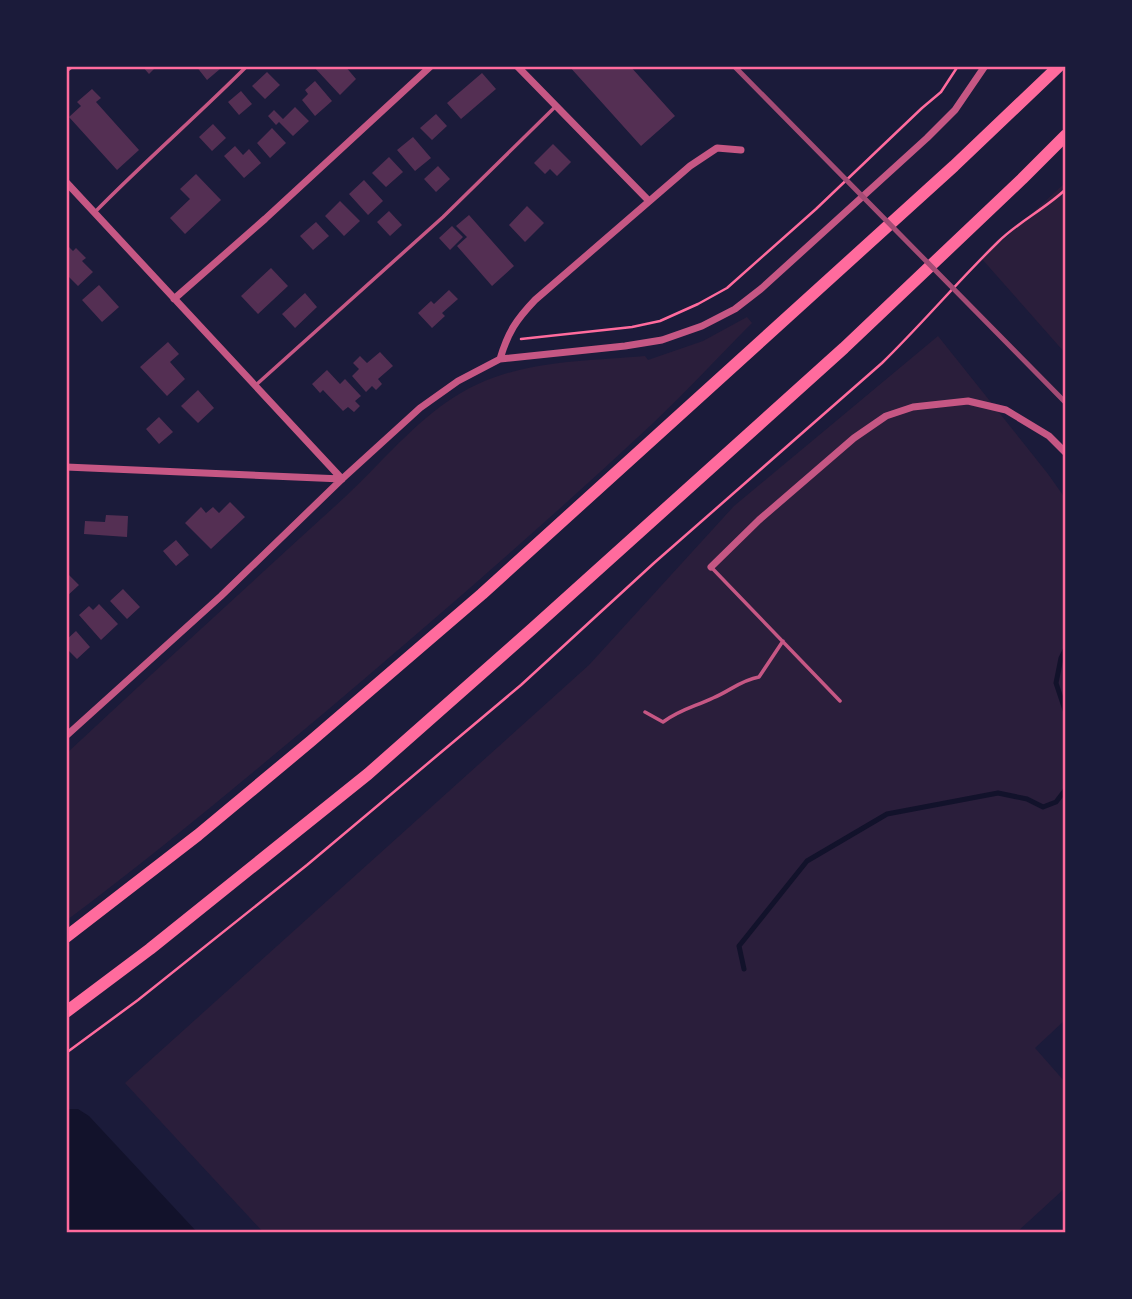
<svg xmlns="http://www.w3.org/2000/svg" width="1132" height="1299" viewBox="0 0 1132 1299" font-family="'Crimson Pro',serif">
  <rect width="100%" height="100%" fill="#1b1b3a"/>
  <path fill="#2a1e3b" d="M1065 183V353L982 259Z
    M747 317 752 323C718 357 686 392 651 425 547 522 439 616 330 708 244 780 157 853 67 920V753C159 667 252 582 345 497 387 458 425 408 478 384 530 360 589 361 645 356L648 360 703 341Z
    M938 336 1048 474 1065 498V1020L1035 1048 1065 1082V1188L1017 1232H263L125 1083 589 665 734 506Z"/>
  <path fill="#12122b" d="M67 1109H78L89 1116 197 1232H67Z"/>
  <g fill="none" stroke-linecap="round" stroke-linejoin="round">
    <path stroke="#12122b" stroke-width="5" d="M1066 648 1061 658 1056 683 1066 713
      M744 969 739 946 807 861 887 814 998 793 1027 799 1043 807 1056 802 1066 789"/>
  </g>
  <path fill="#542f53" d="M142 66H157L149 74Z
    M196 66H217L220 69 207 80Z
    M313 66H345L356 79 340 95Z
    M569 66H630L675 116 641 146Z
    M267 72 280 85 265 99 252 86Z
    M482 73 496 89 461 119 447 103Z
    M315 81 332 101 315 116 302 100 308 94 305 90Z
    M92 89 101 98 96 102 139 150 117 170 69 117 81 106 77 102Z
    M241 91 252 104 239 115 228 102Z
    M295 107 309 121 293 136 279 122 276 125 268 116 274 110 283 119Z
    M436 114 447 126 432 140 420 128Z
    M213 124 226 138 212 151 199 137Z
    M272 128 286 143 270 158 257 143Z
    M413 137 431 158 415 171 397 150Z
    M553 144 571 162 557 176 550 169 545 174 534 163Z
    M235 146 243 155 249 149 261 163 244 178 224 156Z
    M389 157 403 172 386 187 372 173Z
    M438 166 450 179 436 192 424 179Z
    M196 174 221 200 185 234 170 218 190 199 180 189Z
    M364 180 383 201 368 215 349 194Z
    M340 201 360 221 344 236 325 216Z
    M527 206 544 223 525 242 509 225Z
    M389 211 402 225 390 236 377 222Z
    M469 215 514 266 492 286 457 246 467 237 456 226Z
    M316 222 329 236 313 250 300 236Z
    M452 226 463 237 450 250 439 238Z
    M66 244 73 251 76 248 86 258 82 261 93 272 78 286 66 274Z
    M271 268 288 286 258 314 241 296Z
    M99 285 119 307 102 322 82 300Z
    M449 290 458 299 442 313 445 316 432 328 418 313 431 301 434 304Z
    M305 293 317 307 295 328 282 314Z
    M168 342 179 354 170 362 185 379 167 396 140 367Z
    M380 352 393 366 378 379 382 384 376 390 372 386 366 392 352 376 359 369 353 363 360 356 367 363Z
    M327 370 340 384 345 379 361 396 355 401 360 406 354 412 348 407 343 411 323 390 320 393 312 384Z
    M198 390 214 408 198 423 181 406Z
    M159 417 173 432 159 444 146 429Z
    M230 502 245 517 211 549 185 523 201 507 206 513 213 507 219 513Z
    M106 515 128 516 127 537 84 534 85 521 105 522Z
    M176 540 189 555 176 566 163 551Z
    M66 572 79 585 66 597Z
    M123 589 140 607 127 619 110 601Z
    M99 604 118 624 101 640 79 615 89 606 93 610Z
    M76 631 90 647 77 659 66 648V640Z"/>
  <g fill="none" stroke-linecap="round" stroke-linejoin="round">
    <path stroke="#ff6b9d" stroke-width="2.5" d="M521 339 632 327 660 321 698 304 727 288 816 209 922 108 941 92 958 66
      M66 1053 138 1000 307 865 521 685 654 563 882 363C922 324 958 281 998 242 1018 222 1045 209 1066 189"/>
    <path stroke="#c65784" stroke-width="3.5" d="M95 212C144 162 197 116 247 66
      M257 384 443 217 556 106
      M711 567 840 701
      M645 712 663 722C681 709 694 707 713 698 730 691 741 680 759 677L783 641"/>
    <path stroke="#c65784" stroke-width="7" d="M517 66 649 201
      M66 69 70 66
      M66 182 342 479
      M174 299 265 219 431 66
      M500 359C508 332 516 320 535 300L690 166 717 148 741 150
      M66 467 342 479
      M711 567 759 520 854 438 886 416 913 407 968 401 1006 410 1049 436 1066 453
      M66 736 221 596 342 479 420 408 458 381 500 359 625 346 662 340 702 326 735 309 762 288 927 138 955 110 985 66"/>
    <path stroke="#ff6b9d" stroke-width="12" d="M66 937 198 835 311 741 482 594 954 166 1059 66
      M66 1012 150 949 368 774 532 629 844 348 1022 179 1066 135"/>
    <path stroke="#a44b75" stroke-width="5" d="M734 66 1066 403"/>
  </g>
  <rect width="1132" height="1299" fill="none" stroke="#1b1b3a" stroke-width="136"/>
  <rect x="68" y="68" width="996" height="1163" fill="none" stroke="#ff6b9d" stroke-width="2.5"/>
</svg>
